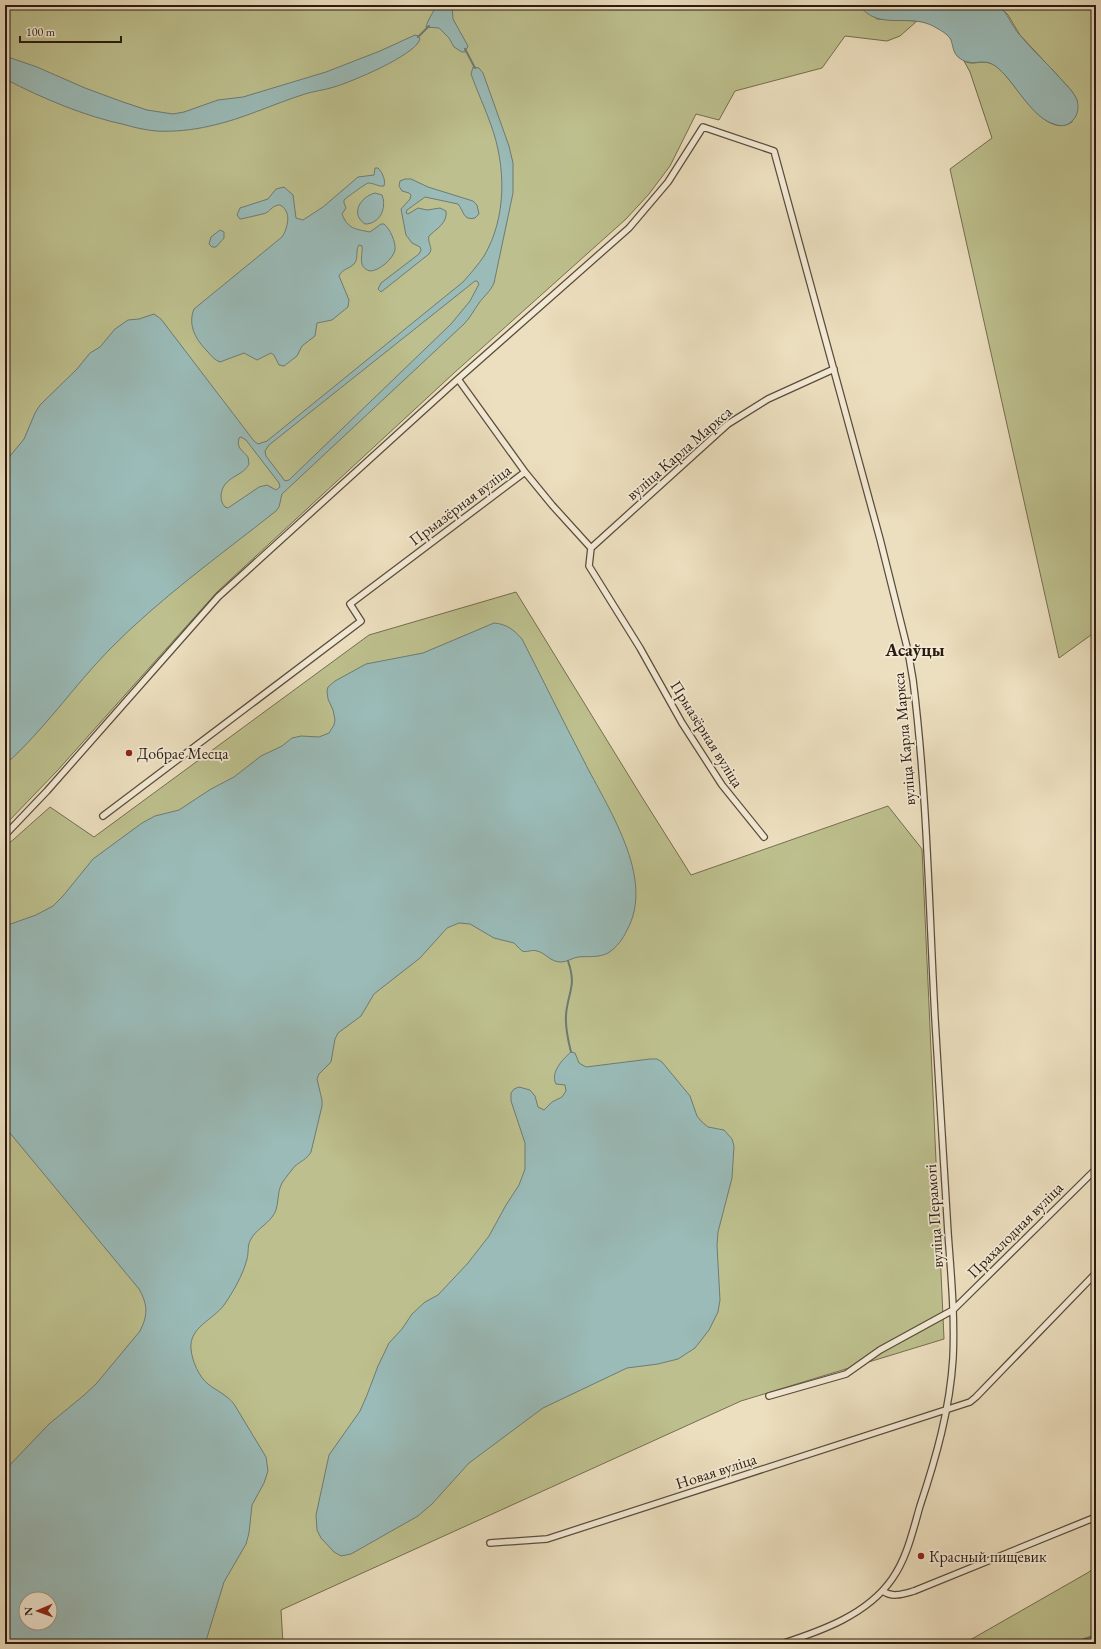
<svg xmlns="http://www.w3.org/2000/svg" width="1101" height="1649" viewBox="0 0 1101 1649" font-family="'EB Garamond',serif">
  <rect width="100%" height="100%" fill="#ecdfbf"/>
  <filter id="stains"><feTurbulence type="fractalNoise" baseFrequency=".005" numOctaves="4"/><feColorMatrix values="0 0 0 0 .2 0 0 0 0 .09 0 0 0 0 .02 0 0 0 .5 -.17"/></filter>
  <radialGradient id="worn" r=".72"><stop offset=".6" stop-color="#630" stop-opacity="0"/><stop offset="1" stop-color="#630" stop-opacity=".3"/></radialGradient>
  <path fill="#bdc08e" stroke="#746e50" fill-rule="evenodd" d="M5 5H859L877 19 917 21 900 36 887 41 845 36 822 68 735 91 719 120 696 114 670 166 649 194 626 219 454 373 217 592 57 771 5 825Z
    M998 5H1096V643L1091 635 1059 658 950 169 992 138 970 72 964 61C975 67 982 57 996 66 1015 80 1044 141 1072 122L1077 100 1071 90 1020 35 1008 15Z
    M516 592 640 794 691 875 888 806 922 849 944 1339 741 1401 281 1610 283 1644H5V847L50 807 94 837 369 635ZM26 1599H50V1623H26Z
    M1096 1565V1644H976L970 1640 1089 1572Z"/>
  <path fill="#9abbb8" stroke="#6d7b75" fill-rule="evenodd" d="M437 5H452L453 19 468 46 465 52H462L454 47 449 38 439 28 426 27C427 21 434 11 437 5Z
    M859 5H998C1008 13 1011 25 1019 34 1032 50 1047 63 1061 79 1066 85 1074 92 1077 100 1079 107 1078 115 1073 120 1068 126 1061 127 1054 124 1032 118 1016 84 999 69 983 54 974 70 958 57 953 52 953 46 951 40 948 34 940 30 935 27 909 12 879 32 859 5Z
    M415 35 418 36 420 39C416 55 351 82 334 87 325 90 314 91 305 94 273 104 243 119 210 126 193 130 174 132 156 131 146 130 136 128 126 125 84 116 44 99 5 79V56L37 67 85 88 123 102 147 110 173 114 184 112 218 100 243 97 326 72 380 51Z
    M473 67 479 68 483 73 509 146 513 163V193L494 283C490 292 484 296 479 303 474 310 470 318 464 324L282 494 279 507 276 511C219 556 159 599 109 650 73 687 44 730 5 765V462L24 439 35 413 40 405 77 369 90 353 100 347 115 329 128 320 139 319 154 314 161 319 254 441 258 444 267 441 463 282C470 274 478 265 484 256 507 217 506 166 491 125 485 108 477 91 471 74ZM475 281H477L479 284 470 301 451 324 289 480 285 481 266 456 265 451 269 445ZM241 437 246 440 279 483 280 487 276 490 267 485 259 487 228 508 225 507C222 504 221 500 221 495 223 476 243 477 249 464L248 457C243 450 236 449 239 438Z
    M375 168H378C382 172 386 180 384 186 379 187 374 183 368 183 367 183 347 197 344 200V203L346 208 342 214C348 229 355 229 370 232L381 224H384C390 229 396 242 395 250 393 259 379 271 370 271 357 267 363 256 362 246L359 245C355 251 359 258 354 264 349 269 342 269 339 276L349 300 348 307 332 320 317 323 315 336 302 346 297 356 284 366 279 365 274 355 271 353 257 360 244 353 220 362C215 360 212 357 208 352 197 341 187 326 194 309L282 237C288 228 292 211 280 205 273 205 271 210 266 213 263 214 242 219 240 219L237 215 240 208 268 199 276 189 284 187 293 195 296 218 303 220 323 207 358 177 374 175Z
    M405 179H411L428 187 473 201 477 205 479 214 475 218C463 221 464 211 458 204L425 197 407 210 406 213 408 214 418 208 427 210 440 208 446 211C448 223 436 229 429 236 427 243 434 248 429 254L381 292 378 289 381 283 419 254 421 250 420 247 412 243 406 235 401 209 410 199 411 195 409 193 402 191 399 186 400 181Z
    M375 193 382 195C387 208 380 224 365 224 350 214 360 197 375 193Z
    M220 230 224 232V238L216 247H212L209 244 211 237Z
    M494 623C507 624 514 630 522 639 543 680 563 721 584 761 607 807 656 878 627 930 623 939 617 947 608 953 598 958 589 956 578 957 572 958 567 962 561 962 550 962 546 953 537 951 532 949 527 953 522 951L514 943 494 938 470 924 459 923 447 928 420 958 374 994 361 1016 338 1033 335 1039 331 1062 319 1074 317 1079 322 1100V1106L311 1152C307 1159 301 1161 295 1166 291 1171 286 1177 282 1183 276 1194 280 1208 272 1217 266 1225 256 1230 251 1239 247 1245 249 1252 247 1259 243 1275 233 1292 224 1305 213 1320 189 1327 191 1349 192 1361 199 1377 208 1384 217 1391 227 1395 234 1404L266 1457 268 1471 264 1483 252 1505 249 1533 246 1544 224 1582 205 1644H5V1470L49 1424 83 1396 96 1384 140 1331C148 1315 148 1305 139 1289L5 1127V926L36 915 53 906 63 896 93 859 142 823 155 816 179 810 211 789 234 777 261 756 282 746 292 738 301 736 319 737 329 733 334 725 335 720 333 710 328 699 327 691 328 687 335 681 366 664 423 653ZM26 1599H50V1623H26Z
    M571 1052 575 1053 579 1063 586 1067 650 1059H657L662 1062 690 1096 697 1116 702 1122 708 1127 724 1130 732 1139 734 1146 732 1178 718 1232 717 1245 720 1300 718 1312 709 1330 695 1348 678 1359 658 1364 627 1368 543 1408 469 1463 432 1504 418 1516 351 1554 341 1556 334 1552 321 1538 317 1530 316 1515 329 1455 360 1411 367 1395 378 1366 389 1343 402 1329 412 1314 425 1302 438 1295 468 1263 489 1236 506 1205 519 1185 525 1169V1143L511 1101V1093L514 1089 519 1087 530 1090 535 1096 538 1107 544 1110 552 1102 562 1097 566 1091 565 1085 556 1084C550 1072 563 1059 571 1052Z"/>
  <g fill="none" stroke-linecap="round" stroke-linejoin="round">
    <path stroke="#6d7b75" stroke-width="2" d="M418 37 429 26
      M465 49 475 68
      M568 961C577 987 568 991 566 1015 565 1028 568 1040 571 1052
      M1070 1644 1096 1635"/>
    <defs>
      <path id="minor" d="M458 379 525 472
        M591 548 728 424 768 399 834 369
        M103 816 361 621 350 604 525 472 552 505 591 548 589 566 640 648 682 723 722 785 764 837
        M5 835 47 791 218 597 458 379 629 228 668 182 703 127 774 151 880 539 908 651 913 680C927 792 929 906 935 1019 939 1090 944 1162 948 1233 951 1274 955 1316 953 1358 950 1409 936 1458 920 1506 913 1530 907 1558 892 1579 867 1615 821 1631 781 1644
        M769 1396 846 1374 880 1350 953 1310 1096 1169
        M490 1543 547 1539 970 1402 976 1397 1096 1273
        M883 1591C892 1598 903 1594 914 1591L1096 1517"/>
    </defs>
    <use href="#minor" stroke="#5a4c3c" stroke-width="8"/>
    <use href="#minor" stroke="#f3ead5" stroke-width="5.5"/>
  </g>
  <g fill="#8f2418" stroke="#f3ead5" stroke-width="1.5">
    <circle cx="129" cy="753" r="4"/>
    <circle cx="921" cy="1556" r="4"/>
  </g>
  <g text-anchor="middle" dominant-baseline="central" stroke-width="3.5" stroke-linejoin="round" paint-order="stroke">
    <g font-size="16" fill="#2a1b11" stroke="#f3ead5">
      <text transform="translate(679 453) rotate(-41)">вуліца Карла Маркса</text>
      <text transform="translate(460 505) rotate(-37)">Прыазёрная вуліца</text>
      <text transform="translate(707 734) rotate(58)">Прыазёрная вуліца</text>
      <text transform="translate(904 739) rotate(-95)">вуліца Карла Маркса</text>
      <text transform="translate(934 1216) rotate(-94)">вуліца Перамогі</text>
      <text transform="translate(1015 1230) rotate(-45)">Прахалодная вуліца</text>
      <text transform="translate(716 1471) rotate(-18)">Новая вуліца</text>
    </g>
    <g font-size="16" fill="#2a1b11" stroke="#f3ead5" text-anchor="start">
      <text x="137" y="753">Добрае Месца</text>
      <text x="929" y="1556">Красный пищевик</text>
    </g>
    <g font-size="18" font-weight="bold" fill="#2a1b11" stroke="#f3ead5">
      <text x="915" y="649">Асаўцы</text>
    </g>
  </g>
  <rect width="1101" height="1649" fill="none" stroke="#ecdfbf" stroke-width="20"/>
  <rect x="6" y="6" width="1089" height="1637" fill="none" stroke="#2a1b11" stroke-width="2"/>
  <rect x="10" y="10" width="1081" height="1629" fill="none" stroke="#2a1b11"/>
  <g transform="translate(38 1611) rotate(268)"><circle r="19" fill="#f3ead5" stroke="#a39787"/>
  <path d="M0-3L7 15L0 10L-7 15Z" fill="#8f2418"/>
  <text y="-6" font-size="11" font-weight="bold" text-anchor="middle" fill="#2a1b11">N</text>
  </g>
  <path d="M20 36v6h101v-6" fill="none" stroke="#2a1b11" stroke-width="2"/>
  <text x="26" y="36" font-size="12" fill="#2a1b11" stroke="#f3ead5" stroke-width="3" paint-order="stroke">100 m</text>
  <rect width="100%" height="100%" filter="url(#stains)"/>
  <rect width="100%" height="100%" fill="url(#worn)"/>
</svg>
